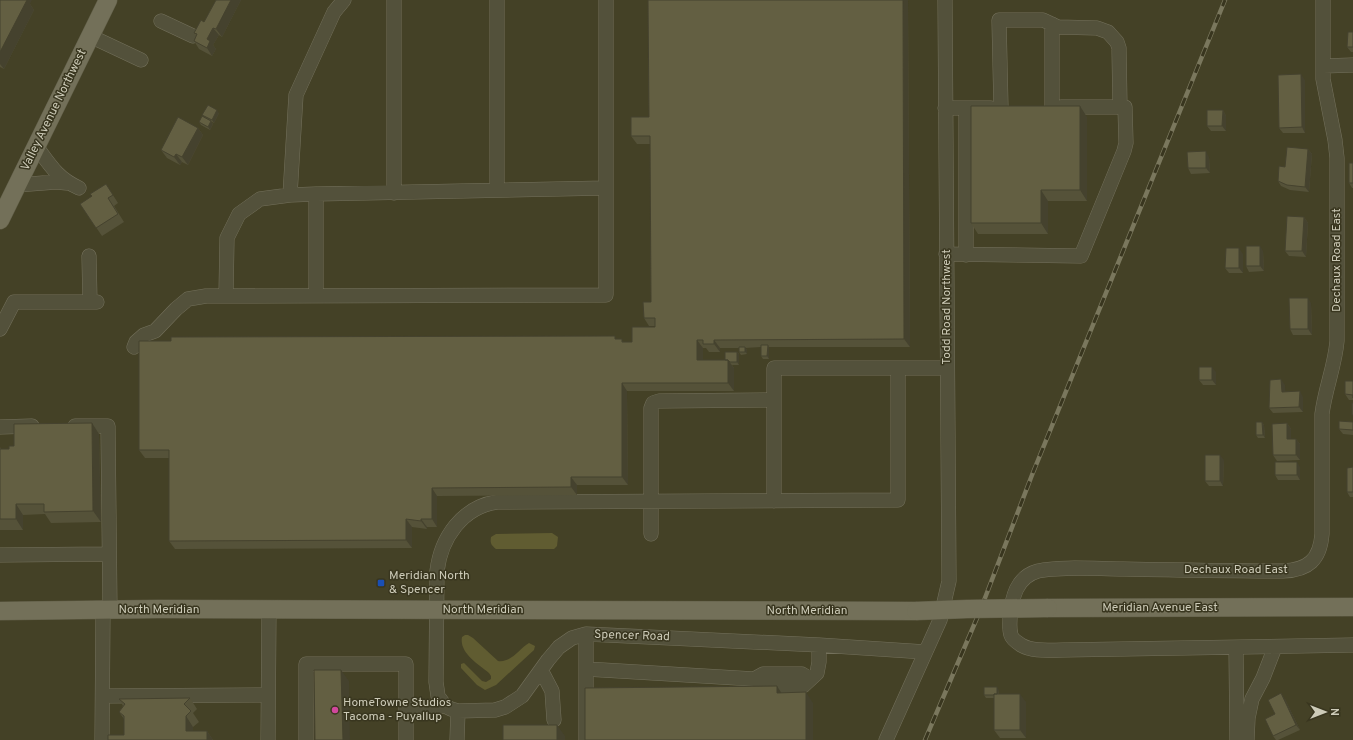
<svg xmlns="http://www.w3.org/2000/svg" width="1353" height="740" viewBox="0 0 1353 740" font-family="Overpass,sans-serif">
  <rect width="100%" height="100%" fill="#444126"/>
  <path fill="#605c31" d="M552 533 558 537 557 546 554 549H496C491 545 490 543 491 537L496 534Z
    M465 635H468L473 638 498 661C511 663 519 649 529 643L535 646 534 650 496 685 485 690 477 685 461 668V664L464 663 482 681 486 682 491 679V676L489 673C478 664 459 653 462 637Z"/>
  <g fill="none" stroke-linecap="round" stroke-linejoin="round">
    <defs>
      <path id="minor" d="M394 0V193
        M497 0V190
        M1323 0V79L1335 140 1337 158V341C1335 366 1325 389 1322 414V534C1320 560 1308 570 1283 571 1229 571 1176 570 1123 569 1098 569 1061 566 1038 571 1016 577 1012 598 1010 617 1010 623 1009 629 1011 635 1012 639 1018 643 1021 645 1033 652 1049 650 1063 650L1353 645
        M161 21 193 36
        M1052 24V107
        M90 36 141 60
        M1323 66 1353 65
        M945 108H991
        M966 108V255
        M1001 108 999 20H1043L1058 27 1097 28 1108 32 1117 42 1119 48 1120 107
        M36 146C50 165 57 178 79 188
        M17 185 56 182 67 183
        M316 194V295
        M290 195 296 95 334 12 344 0
        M946 254 1081 256 1124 151 1126 143 1125 107H1061
        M89 256 90 302
        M226 295 227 238 239 214 260 199 290 195 316 194 606 188
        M0 329 14 302H97
        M134 347 136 342 144 335 155 331 176 309 188 299 206 296 606 295V0
        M898 368V500L497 502C462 507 441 538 437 571L436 682 438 696 445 706 451 709 458 711 495 710 505 707 522 696 548 660 559 647 572 638 586 634 819 645 925 652
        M75 426H108L110 610
        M0 427 32 426
        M774 501V368H947
        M651 534V408L653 403 659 401 774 400
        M0 555 109 554
        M586 634V740
        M1236 648 1237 740
        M586 669 754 679 763 686H803L817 673 819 662V645
        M541 670 552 691 554 720
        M754 679 763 674H802L810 679
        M103 696 268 695
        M406 707 445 706
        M102 740 103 610
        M268 740 269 609
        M306 740V664H406V740
        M457 740 458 711
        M886 740 940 620 949 581 945 0
        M1247 740 1248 718 1252 699 1263 678 1275 647"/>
      <path id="major" d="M0 220 108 0
        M1048 608 1353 607
        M0 611 158 609 916 611"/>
    </defs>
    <use href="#minor" stroke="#74715c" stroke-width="15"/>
    <use href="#major" stroke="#605d47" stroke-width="19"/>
    <use href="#minor" stroke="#53513b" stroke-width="14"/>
    <use href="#major" stroke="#737059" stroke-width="18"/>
    <defs>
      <path id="rail" d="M925 740 980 611 1032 475 1225 0"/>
    </defs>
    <use href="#rail" stroke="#7a775d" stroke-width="4.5"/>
    <use href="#rail" stroke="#39361f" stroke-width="3" stroke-dasharray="9" stroke-linecap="butt"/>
    <defs>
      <path id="major-bridge" d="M916 611 967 609 1048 608"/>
    </defs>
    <use href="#major-bridge" stroke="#605d47" stroke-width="19" stroke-linecap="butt"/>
    <use href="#major-bridge" stroke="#737059" stroke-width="18"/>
  </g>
  <path fill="#555239" d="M0 0 30 4 34 10 4 69 0 67Z
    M216 0H241L222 37 219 35 213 45 216 49 212 56 199 49 194 41 196 36 194 33 204 22Z
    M648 0H908L910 347H769V359H763L761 356V347L745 348 747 350V354L741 355 739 352V348H720V352H709L706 348H703V360H725L737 352 739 354V365H732L734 368V391H627L628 485H577V495L437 496V527H427V529L412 527V548L175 549 169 541V458H145L139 450 617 339 624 342H632L655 327V326H649L644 318 651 302 650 144H637L631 136 649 117Z
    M1353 32V52H1351L1347 47Z
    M1305 80V133H1283L1279 128Z
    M1223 110 1226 116V131H1211L1207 126Z
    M219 113 214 123 204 117 202 115Z
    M1087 117V201H1048V234H978L971 223Z
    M211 121 213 124 210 130 201 125 199 122Z
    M198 128 203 135 188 165 182 162 180 165 167 158 161 150Z
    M1308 149 1312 154 1309 192 1290 190 1281 186 1278 181 1285 167Z
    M1209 157 1210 173 1191 174 1188 168Z
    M1353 163V188H1352L1349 183Z
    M111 192 118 203 114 206 124 222 102 236 80 204Z
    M1304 217 1308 223 1306 257 1289 256 1285 251Z
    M1263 251 1264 271 1249 272 1246 266Z
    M1243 254V273H1229L1225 268Z
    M1311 303 1312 335H1293L1290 329Z
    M1216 372V385H1203L1199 380Z
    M1353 381V400H1349L1345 394Z
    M1285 385V392L1303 397V412L1273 413 1269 408Z
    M1262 422 1264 425 1265 438H1258L1256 435Z
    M1353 422V435L1343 434 1339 429Z
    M92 423 99 434 101 522 51 523 45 514 23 515V530H0V447L1 449H9L14 446Z
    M1287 423 1291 429V439H1296L1300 444V460L1277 461 1273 455Z
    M1224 460 1223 486H1209L1205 481Z
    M1300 467V480H1278L1275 475Z
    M1353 467V497H1350L1347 492Z
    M999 690V694L1026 702V738H1000L994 730V698H986L984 695Z
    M190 698 197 709 193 713 199 722 193 727V731H207L213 740H108L124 735V719L119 712 123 706 119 699Z
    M1285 699 1300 730 1278 740H1276L1273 736 1275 714Z"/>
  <path fill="#45422e" d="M24 0H32L30 4 34 10 4 69 0 64V52Z
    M231 0H241L222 37 216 29Z
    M903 0H908L910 347 904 339Z
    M213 28 219 35 213 45 216 49 212 56 207 48V39Z
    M1301 74 1305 80V133L1302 127Z
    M1080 106 1087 117V201L1080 190Z
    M217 110 219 113 214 123 212 120Z
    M1223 110 1226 116V131L1222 126Z
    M211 121 213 124 210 130 208 127Z
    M198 128 203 135 188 165 182 157Z
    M1308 149 1312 154 1309 192 1305 187Z
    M1206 151 1209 157 1210 173 1206 168Z
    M176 154 182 162 180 165 174 157Z
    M1041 190 1048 201V234L1041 223Z
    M1304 217 1308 223 1306 257 1302 251Z
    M1260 246 1263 251 1264 271 1260 266Z
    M1239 248 1243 254V273L1239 268Z
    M1308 298 1311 303 1312 335 1308 329Z
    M697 340 703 348V368L697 360Z
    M714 340 720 348V352L714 344Z
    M768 345 769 348V359L767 356Z
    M745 347 747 350V354L745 352Z
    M737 352 739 354V365L737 362Z
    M728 360 734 368V391L728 383Z
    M1212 367 1216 372V385L1212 380Z
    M1281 379 1285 385 1286 398 1282 392Z
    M622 383 627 391 628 485 622 477Z
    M1300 391 1303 397V412L1299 407Z
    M1262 422 1264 425 1265 438 1263 435Z
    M92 423 99 434 101 522 93 511Z
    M1287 423 1291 429V444L1287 439Z
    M1296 439 1300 444V460L1296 455Z
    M1220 455 1224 460 1223 486 1220 481Z
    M1297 462 1300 467V480L1297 475Z
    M571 477 577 485V495L571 487Z
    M432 488 437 496V527L432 519Z
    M16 504 23 515V530L16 519Z
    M406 519 412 527V548L406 540Z
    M421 519 427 527V529L421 521Z
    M341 670 349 681 350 740H343Z
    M777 686 784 697 777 693Z
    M997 687 999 690 998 698 997 695Z
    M806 692 813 703V740H806Z
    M1281 693 1285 699 1300 730 1296 725Z
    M1020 694 1026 702V738L1020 730Z
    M186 716 193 727V740L186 731Z
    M557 725 565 736V740H557Z
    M207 731 213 740H207Z"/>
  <path fill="#635f42" stroke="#45422e" d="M0 0H27L0 52Z
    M216 0H231L216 29 213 28 207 39 210 41 207 48 194 41 197 34 194 33 201 20 204 22Z
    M648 0H903L904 339 714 340V344H703V340H697V360H728V383H622V477H571V487L432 488V519H421V521L406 519V540L169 541V450H139V341H171V337L615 336V339H622V342H632V327H655V318H644L643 302H651L650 136H631V117H649Z
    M1348 32H1353V47H1347Z
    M1301 74 1302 127 1279 128 1278 75Z
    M208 105 217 110 212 120 202 115Z
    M971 106H1080V190H1041V223H971Z
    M1207 110H1223L1222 126H1207Z
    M202 116 211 121 208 127 199 122Z
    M178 117 198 128 182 157 176 154 174 157 161 150Z
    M1287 147 1308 149 1305 187 1287 185 1278 181 1279 166 1285 167Z
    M1206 151V168H1188L1187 152Z
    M1349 163H1353V183H1349Z
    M106 184 113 195 108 198 118 214 96 228 80 204 92 196 90 194Z
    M1287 216 1304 217 1302 251H1285Z
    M1246 246H1260V266H1246Z
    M1226 248H1239V268H1225Z
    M1289 298H1308V329H1290Z
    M761 345H768L767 356H761Z
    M739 347H745V352H739Z
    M725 352H737V362H730L728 360H725Z
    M1199 367H1212V380H1199Z
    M1281 379 1282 392 1300 391 1299 407 1269 408 1270 380Z
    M1345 381H1353V398V395L1345 394Z
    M1352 403H1353V415H1352Z
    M1339 421 1353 422V430L1339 429Z
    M1256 422H1262L1263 435H1256Z
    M92 423 93 511 44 512V504H16V519H0V449H9V446H14V424Z
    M1287 423V439H1296V455H1273L1272 424Z
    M1205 455H1220V481H1205Z
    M1275 462H1297V475H1275Z
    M1353 467V492H1347V468Z
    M314 670H341L343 740H315Z
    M777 686V693L806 692V740H585V688Z
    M984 687H997V694H994V695H984Z
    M1281 693 1296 725 1273 736 1265 719 1275 714 1268 700Z
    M994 694H1020V730H994Z
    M190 698 184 704 191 711 186 716V731H207V740H108V735H124V716L119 712 125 704 119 699Z
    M503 725H557V740H503Z"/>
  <rect fill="#1a4fb4" stroke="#39361f" stroke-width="1.5" x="377" y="579" width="8" height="8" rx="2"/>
  <circle fill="#d1479c" stroke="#39361f" stroke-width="1.5" cx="335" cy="710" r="4"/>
  <g text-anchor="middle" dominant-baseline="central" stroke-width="3" stroke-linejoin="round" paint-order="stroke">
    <g font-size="12" fill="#cdcbb8" stroke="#39361f">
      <text transform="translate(54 110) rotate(-64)">Valley Avenue Northwest</text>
      <text transform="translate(1337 260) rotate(-90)">Dechaux Road East</text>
      <text transform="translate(947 307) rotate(-90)">Todd Road Northwest</text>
      <text x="1236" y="570">Dechaux Road East</text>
      <text x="1160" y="608">Meridian Avenue East</text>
      <text x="159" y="610">North Meridian</text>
      <text x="483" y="610">North Meridian</text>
      <text x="807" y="611">North Meridian</text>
      <text transform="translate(632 636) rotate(2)">Spencer Road</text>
    </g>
    <g font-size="12" fill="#cdcbb8" stroke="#39361f" text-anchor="start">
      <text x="389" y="576">Meridian North<tspan x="389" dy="14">&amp; Spencer</tspan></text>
      <text x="343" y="703">HomeTowne Studios<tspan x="343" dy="14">Tacoma - Puyallup</tspan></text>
    </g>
  </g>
  <g transform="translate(1325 712) rotate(90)" stroke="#39361f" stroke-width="3" paint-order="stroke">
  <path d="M0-3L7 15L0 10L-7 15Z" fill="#cdcbb8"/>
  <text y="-6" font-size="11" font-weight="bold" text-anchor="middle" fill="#cdcbb8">N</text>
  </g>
</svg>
